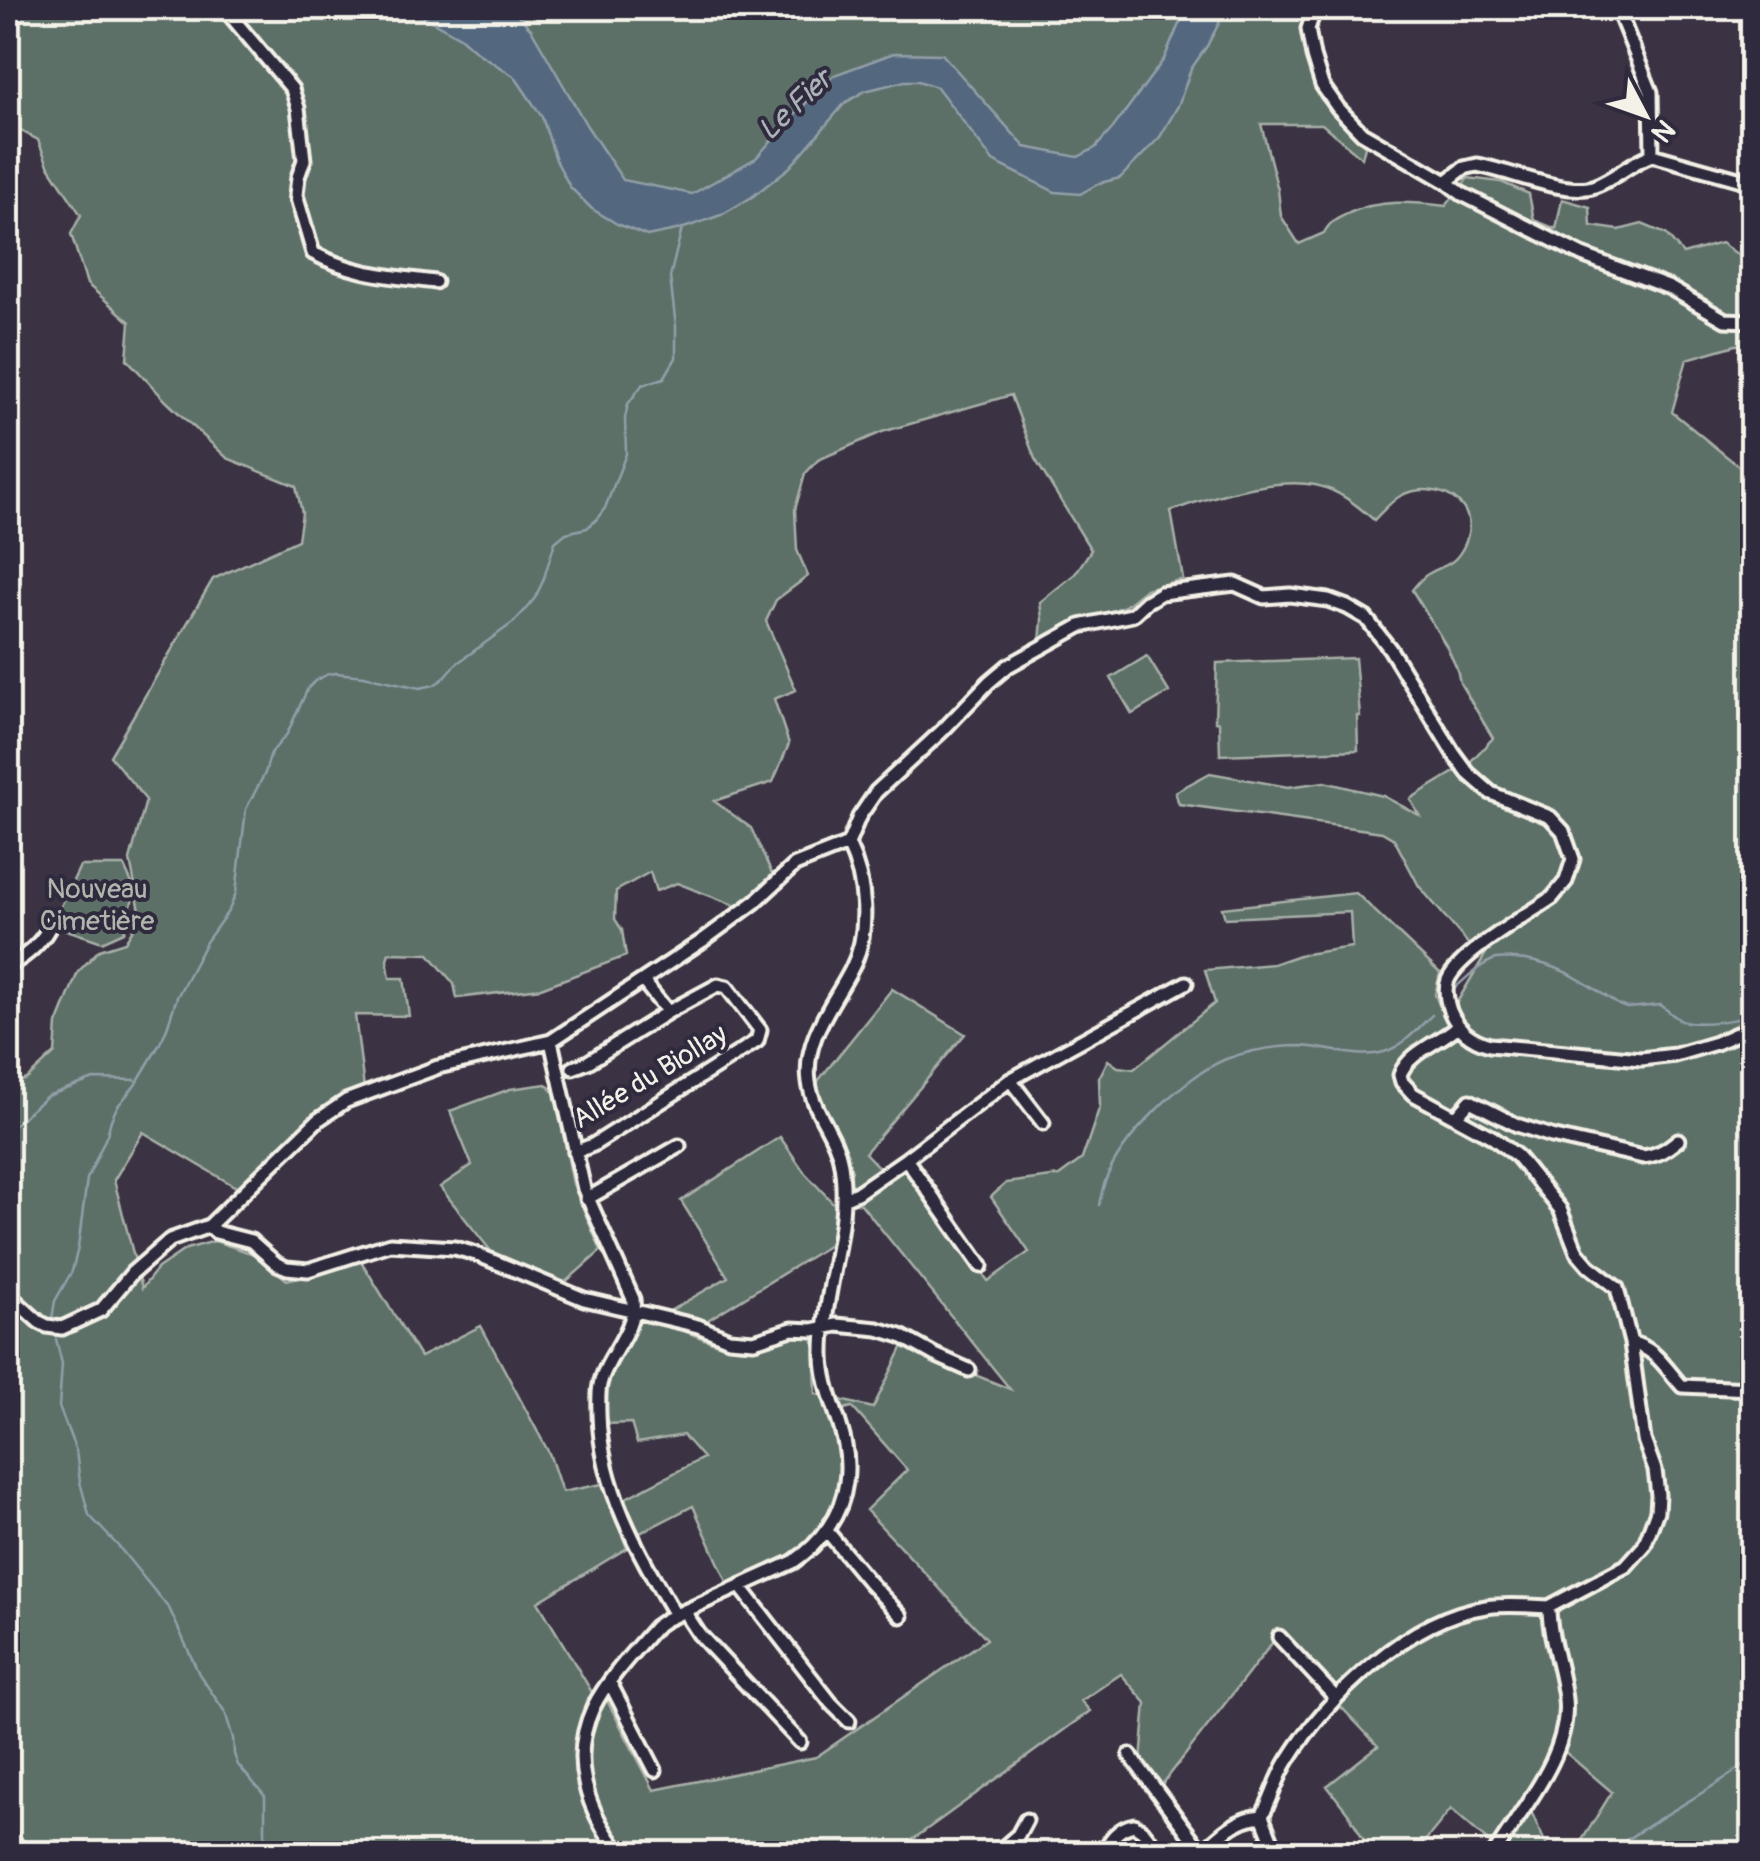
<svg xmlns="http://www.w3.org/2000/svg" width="1760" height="1861" viewBox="0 0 1760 1861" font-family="Pangolin,sans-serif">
  <rect width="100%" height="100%" fill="#3b3343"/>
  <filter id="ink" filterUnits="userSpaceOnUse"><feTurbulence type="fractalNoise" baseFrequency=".01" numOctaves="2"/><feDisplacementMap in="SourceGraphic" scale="20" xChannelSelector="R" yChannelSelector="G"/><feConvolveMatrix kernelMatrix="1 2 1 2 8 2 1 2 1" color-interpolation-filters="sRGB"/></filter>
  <g filter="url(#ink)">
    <path fill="#5c6f68" stroke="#a8b0a8" stroke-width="2.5" fill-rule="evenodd" d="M8 8H1308L1301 30 1320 98 1365 146 1362 158 1322 124H1261L1278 190 1281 216 1299 244 1324 233C1330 221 1337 219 1349 213 1380 199 1412 202 1446 206L1468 178 1501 182 1529 194 1534 220 1556 229 1562 199 1590 207 1591 226 1619 230 1642 224 1666 234 1683 254 1721 243 1743 258 1752 253V343L1736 345 1687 359 1672 412 1752 477V559L1739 574 1752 587V1853H1574L1612 1792 1558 1746 1496 1848 1451 1809 1420 1847 1424 1853H1372L1348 1813 1327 1786 1378 1746 1276 1638 1161 1786 1141 1760 1146 1703 1121 1674 1081 1701 1090 1711 901 1848 904 1853 8 1854V1086L27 1079 55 1053 57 1024 78 972 99 950 125 942 141 916 130 860 146 800 110 756 213 579 298 540 302 513 296 486 227 458 167 402 127 359 130 322 87 284 71 234 81 215 48 165 38 140 8 124ZM1011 395 1035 459 1091 550 1075 574 1040 602 1042 619 1040 642 1078 623 1125 606 1146 589 1183 579 1171 511C1209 497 1274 477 1315 485 1337 489 1357 505 1374 520 1382 512 1392 500 1402 495 1437 479 1484 503 1464 546 1454 566 1445 564 1428 574 1422 577 1417 584 1412 590L1447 647 1457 669 1460 683 1493 738 1469 763 1410 799 1419 815 1383 796 1324 782 1288 787 1210 773 1175 792 1179 804 1382 832 1394 839 1419 886 1470 946 1517 913 1530 923 1492 943 1446 1021 1435 995 1440 973 1356 893 1222 908 1225 918 1350 912 1352 947 1299 955 1273 964 1205 970 1215 1003 1134 1069 1118 1067 1108 1060 1099 1078 1100 1106 1082 1159 1059 1176 1006 1183 991 1197 1029 1252 988 1281 906 1165 889 1178 865 1153 965 1034 892 989 818 1081 817 1094 852 1170 835 1205 805 1173 780 1137 681 1201 728 1277 661 1316 698 1326 831 1244 844 1199 861 1204 1010 1389 903 1346 873 1408 816 1394 814 1338C807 1337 798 1335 791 1337 773 1340 756 1351 737 1348 704 1344 676 1322 639 1319L608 1383 604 1424 631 1423 637 1443 683 1435 703 1458 620 1501 636 1535 693 1506 732 1593 825 1539 851 1466 840 1410 852 1407 907 1470 866 1510 987 1639 816 1757 654 1790 601 1689 593 1694 538 1602 627 1548 602 1484 562 1492 549 1453 481 1326 420 1357 361 1261 287 1280 254 1254 215 1241 186 1249 158 1268 142 1288 114 1180 143 1132 241 1190C281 1149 311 1113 364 1088L355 1015 409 1016 404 978H390L387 959 389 953 429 954 454 984 457 998 541 988 626 956 622 930 615 919 616 891 650 872 656 891 677 883 739 907 774 878 751 828 714 801 773 782 789 744 774 699 796 690 766 621 776 600 808 576 797 550 795 510 805 474 818 460 882 432Z
      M1147 656 1169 692 1132 714 1111 678Z
      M1355 658 1360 716H1357L1358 750 1220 755 1219 722 1215 721 1217 663Z
      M80 866H124L135 890 124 932 102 942 52 925Z
      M546 1084 555 1093 573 1184 601 1251 562 1285 494 1255 440 1187 472 1165 450 1111 510 1089Z
      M1529 1807 1550 1853 1499 1854Z"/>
    <path fill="#53687e" stroke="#939fa8" stroke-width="2.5" d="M408 8H504L514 11 531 29 587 126 623 180 692 194 756 158 793 116 834 75 894 53 942 54 1025 147 1078 157 1095 148 1113 128 1164 59 1186 8H1227L1207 46 1191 69 1178 106 1160 137 1120 178 1100 183 1080 194 1055 192 993 161 937 87 918 81H905L865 91 845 103 790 167 752 197 721 215 681 229 647 236 617 224 592 209 570 187 556 160 542 117 515 77 478 53 460 37Z"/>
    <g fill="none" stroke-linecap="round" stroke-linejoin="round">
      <path stroke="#939fa8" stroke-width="2.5" d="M1454 989C1465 979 1478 966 1493 960 1503 957 1514 959 1525 960 1565 966 1587 984 1619 1005L1627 1008 1661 1005C1667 1010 1674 1017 1681 1020 1696 1026 1738 1021 1752 1014
        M8 1130 47 1096 94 1079 135 1080
        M1099 1205C1101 1197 1102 1189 1105 1182 1120 1139 1184 1076 1226 1059 1250 1050 1276 1046 1301 1046 1328 1047 1358 1060 1384 1052 1404 1046 1418 1028 1432 1015
        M52 1319 55 1301 72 1271 78 1248 87 1179 107 1135 111 1120 117 1107 136 1084 158 1047 166 1031 177 997 206 942 229 910 236 893 246 809 265 773 271 753 287 734 308 688 315 681 328 674 336 673 364 676 420 688 434 685 443 679 456 664 514 622 525 610 535 598 543 581 555 542 566 533 587 528 596 520 605 508 626 454 625 418 628 404 642 385 664 378 676 358V327L670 277 682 228
        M56 1339 62 1364 59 1407 76 1451 80 1482 89 1515 119 1547 170 1610 199 1674 225 1712 233 1738 234 1754 238 1765 265 1796V1837L271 1854
        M1606 1854C1653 1819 1707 1794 1752 1759"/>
      <defs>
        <path id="minor" d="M224 8 292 89 298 108 304 160 298 177 296 195 313 253C355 275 390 276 435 282
          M1315 8 1308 29 1313 56 1322 85 1338 108 1362 133 1446 182 1462 194 1582 255 1670 288 1725 320 1752 321
          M1617 8 1651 92 1652 155 1752 183
          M1446 182 1464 168 1477 165C1508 170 1567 197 1595 186 1616 178 1631 162 1652 155
          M8 966C27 956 44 941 53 920
          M643 981 668 1012
          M1458 1026C1441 1042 1408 1052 1400 1075L1402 1082 1413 1094 1492 1137 1517 1156 1560 1209 1577 1252 1589 1266 1617 1288 1631 1343 1644 1440 1655 1470 1658 1495 1657 1511 1644 1546 1626 1566 1549 1607C1549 1639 1562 1668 1565 1699 1571 1755 1521 1809 1494 1854
          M551 1041 584 1189 633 1299C637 1330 606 1356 600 1385 598 1394 599 1406 599 1415 601 1489 639 1553 675 1615
          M573 1068 588 1062 668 1012 718 985 727 987 760 1030 757 1041 593 1145 575 1152
          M1010 1080 1043 1123
          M1456 1117 1470 1101 1517 1125 1551 1136 1643 1157C1658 1155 1666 1150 1678 1140
          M906 1159 981 1266
          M587 1199 679 1146
          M843 1199 857 1193 906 1159 1010 1080 1186 983
          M209 1226 318 1120 346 1101 438 1067 551 1041 702 941 755 902 795 865 848 844
          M8 1294 39 1322 47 1326 62 1328 101 1310 132 1273 170 1240 209 1226 216 1232 251 1241 277 1264 287 1268 308 1270 390 1244 455 1248 476 1254 584 1299 698 1326 729 1339 754 1341 792 1329 813 1330 837 1325 878 1329 901 1336 935 1355 969 1370
          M1631 1343C1656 1348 1666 1369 1682 1386L1752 1389
          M826 1530 869 1582 901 1616
          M740 1586 831 1703 849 1721
          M684 1611 699 1634 800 1742
          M1279 1637 1335 1697
          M610 1683 655 1770
          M1130 1755 1202 1852
          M621 1854C587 1811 569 1760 593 1708 606 1681 635 1650 655 1627L665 1620 793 1562C820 1544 842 1515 846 1482 853 1433 824 1402 823 1356 822 1291 853 1223 840 1159 835 1133 813 1112 809 1082 803 1039 833 1005 851 970 871 932 866 881 848 844L859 817 876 792 943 730 989 682 1008 666 1080 626 1132 615 1146 602 1161 593 1235 584 1264 597 1290 595 1328 600 1347 607 1366 618 1390 649 1454 754 1468 773 1491 793 1550 817 1563 831 1573 859 1566 881 1552 898C1526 916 1460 953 1448 980 1444 990 1447 1002 1450 1011 1458 1030 1471 1040 1490 1045L1641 1059 1675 1055 1716 1043 1752 1027
          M996 1854 1018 1835 1026 1820
          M1102 1854C1110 1840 1117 1828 1134 1825L1143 1831 1161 1854
          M1200 1854C1218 1837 1236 1818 1262 1816
          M1277 1854 1262 1816C1272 1798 1277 1777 1288 1760 1328 1696 1409 1618 1486 1607 1506 1604 1528 1606 1549 1607"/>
        <path id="major" d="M8 1836 21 1854"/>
      </defs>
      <use href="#minor" stroke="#f4f1e8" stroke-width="19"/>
      <use href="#major" stroke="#f4f1e8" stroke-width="22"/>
      <use href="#minor" stroke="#2f2a3d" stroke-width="11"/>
      <use href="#major" stroke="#77695c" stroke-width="15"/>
    </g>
  </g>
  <g text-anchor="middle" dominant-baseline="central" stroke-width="8" stroke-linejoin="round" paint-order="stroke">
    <g font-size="28" fill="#b0b6ae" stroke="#2f2a3d">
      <text x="97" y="889">Nouveau<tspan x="97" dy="32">Cimetière</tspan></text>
    </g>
    <g font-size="28" fill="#f4f1e8" stroke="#2f2a3d">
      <text transform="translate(650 1077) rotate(-31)">Allée du Biollay</text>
    </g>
    <g font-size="30" font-style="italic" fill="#acb3b8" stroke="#2f2a3d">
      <text transform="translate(795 105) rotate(-43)">Le Fier</text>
    </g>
  </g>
  <rect width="1760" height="1861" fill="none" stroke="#2f2a3d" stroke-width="40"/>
  <rect x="20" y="20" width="1720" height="1821" fill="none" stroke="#f4f1e8" stroke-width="4" filter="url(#ink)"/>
  <g transform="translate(1645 115) rotate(131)" stroke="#2f2a3d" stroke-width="8" paint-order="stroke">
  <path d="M0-8L18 38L0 25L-18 38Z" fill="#f4f1e8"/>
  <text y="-15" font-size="28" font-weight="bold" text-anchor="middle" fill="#f4f1e8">N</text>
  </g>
</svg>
